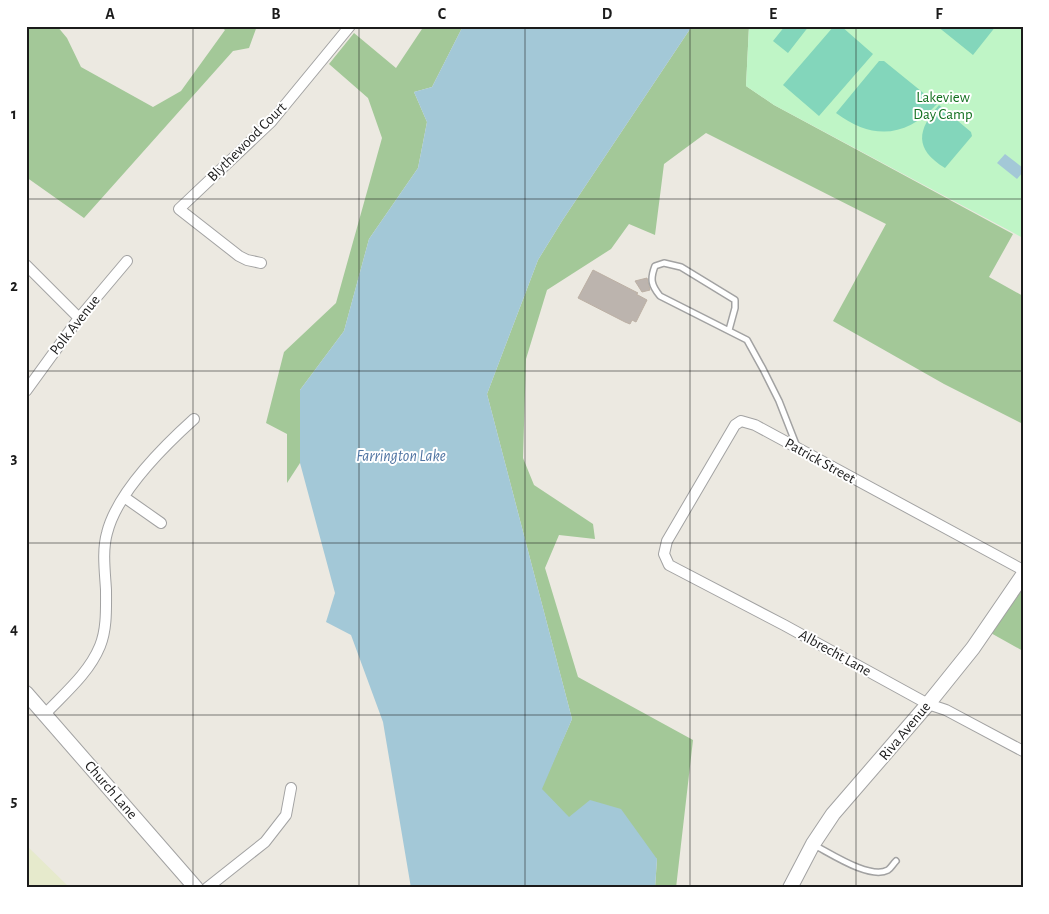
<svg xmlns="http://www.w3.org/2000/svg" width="1049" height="914" viewBox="0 0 1049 914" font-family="'Alegreya Sans',sans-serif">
  <rect width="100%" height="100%" fill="#ece9e1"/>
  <path fill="#e6eacc" d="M26 845 70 888H26Z"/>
  <path fill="#a3c898" d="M26 26H57L67 38 81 67 153 107 181 91 225 30 220 26H257L249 48 233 51 84 218 26 177Z
    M424 26H463L432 87 414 92 427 122 418 168 369 239 344 331 300 390V463L287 483V434L266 423 284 352 336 303 382 138 368 98 329 64 354 33 396 68Z
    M692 26H749L746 86 774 105 1013 234 989 277 1023 296V424L944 384 833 321 886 224 706 133 664 164 655 235 629 224 611 249 547 290 526 359 523 458 534 485 593 524 595 539 559 535 545 568 578 677 693 740 676 888H655L657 859 569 818 541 789 572 719 487 394 538 260 562 221Z
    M1023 582V651L989 632Z"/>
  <path fill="#bff5c6" d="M749 26H1023V238L774 105 746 86Z"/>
  <path fill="#83d6bb" d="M785 26H809L788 53 773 41Z
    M834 26H841L873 54 819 116 783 85Z
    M937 26H996L973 55Z
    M879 61H884L937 104C906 138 872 140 836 113Z
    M939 105 971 132 972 136 945 168C914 149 917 130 939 105Z"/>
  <path fill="#a3c8d7" d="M463 26H692L562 221 538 260 487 394 572 719 542 789 569 817 590 800 621 809 657 859 655 888H411L383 722 351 635 326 622 335 593 300 463V390L344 331 369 239 418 168 427 122 414 92 432 87Z
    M1005 154 1023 168V172L1017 179 997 163Z"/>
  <path fill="#bcb4ae" stroke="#bcb0a4" d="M593 270 638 293 636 294 647 300 636 322 632 320 630 324 625 322 578 298Z
    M647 278 650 290 642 292 635 281Z"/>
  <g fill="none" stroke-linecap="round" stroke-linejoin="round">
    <defs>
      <path id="service" d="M729 330 735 308V300L681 267 664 263 655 266C650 279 651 285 660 296L747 340 763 369 779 401 797 447
        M814 845C830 853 870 880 888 870 891 868 893 864 896 861"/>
      <path id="minor" d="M261 263 247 260 239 256 179 209 271 122 350 26
        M26 265 79 318
        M26 391 79 318 127 261
        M124 497 161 523
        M1023 570 755 425 741 421 735 425 667 541 664 554 669 565 784 625 928 704 946 710 1023 751
        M45 714C65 693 89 673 100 646 107 629 106 608 106 590 105 572 102 551 107 533 117 493 164 446 194 419
        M207 888 265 842 286 815 291 788"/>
      <path id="tertiary" d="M26 693 196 888
        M790 888 813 844 833 814 928 704 973 648 1023 575"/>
    </defs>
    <use href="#service" stroke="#a2a2a2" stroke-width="8"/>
    <use href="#minor" stroke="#a2a2a2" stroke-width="12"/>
    <use href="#tertiary" stroke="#a2a2a2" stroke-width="16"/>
    <use href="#service" stroke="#fff" stroke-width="5"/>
    <use href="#minor" stroke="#fff" stroke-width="10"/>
    <use href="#tertiary" stroke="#fff" stroke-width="14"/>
  </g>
  <path fill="none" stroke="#1b1b1b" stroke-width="1" stroke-opacity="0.55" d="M193 26V888M359 26V888M525 26V888M690 26V888M856 26V888M26 199H1023M26 371H1023M26 543H1023M26 715H1023"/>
  <g text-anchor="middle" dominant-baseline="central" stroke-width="4" stroke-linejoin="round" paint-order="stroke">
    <g font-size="15" fill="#126f1f" stroke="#fff">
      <text x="943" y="97">Lakeview<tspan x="943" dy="17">Day Camp</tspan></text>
    </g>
    <g font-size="15" fill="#1b1b1b" stroke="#fff">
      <text transform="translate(247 142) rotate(-45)">Blythewood Court</text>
      <text transform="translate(75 325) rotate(-52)">Polk Avenue</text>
      <text transform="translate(820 461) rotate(29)">Patrick Street</text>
      <text transform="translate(835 653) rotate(29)">Albrecht Lane</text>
      <text transform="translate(905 731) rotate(-50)">Riva Avenue</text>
      <text transform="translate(111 790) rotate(49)">Church Lane</text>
    </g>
    <g font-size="16" font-style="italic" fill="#4f74a2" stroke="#fff">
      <text x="401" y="456">Farrington Lake</text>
    </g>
  </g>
  <rect width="1049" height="914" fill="none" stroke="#ffffff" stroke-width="55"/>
  <rect x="28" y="28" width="994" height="858" fill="none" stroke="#1b1b1b" stroke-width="2"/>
  <g font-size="16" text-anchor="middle" font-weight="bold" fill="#1b1b1b">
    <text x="110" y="19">A</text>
    <text x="276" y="19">B</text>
    <text x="442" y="19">C</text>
    <text x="607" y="19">D</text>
    <text x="773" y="19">E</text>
    <text x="939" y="19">F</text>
    <text x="14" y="119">1</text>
    <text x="14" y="291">2</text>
    <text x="14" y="463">3</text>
    <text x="14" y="634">4</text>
    <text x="14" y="806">5</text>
  </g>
</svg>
